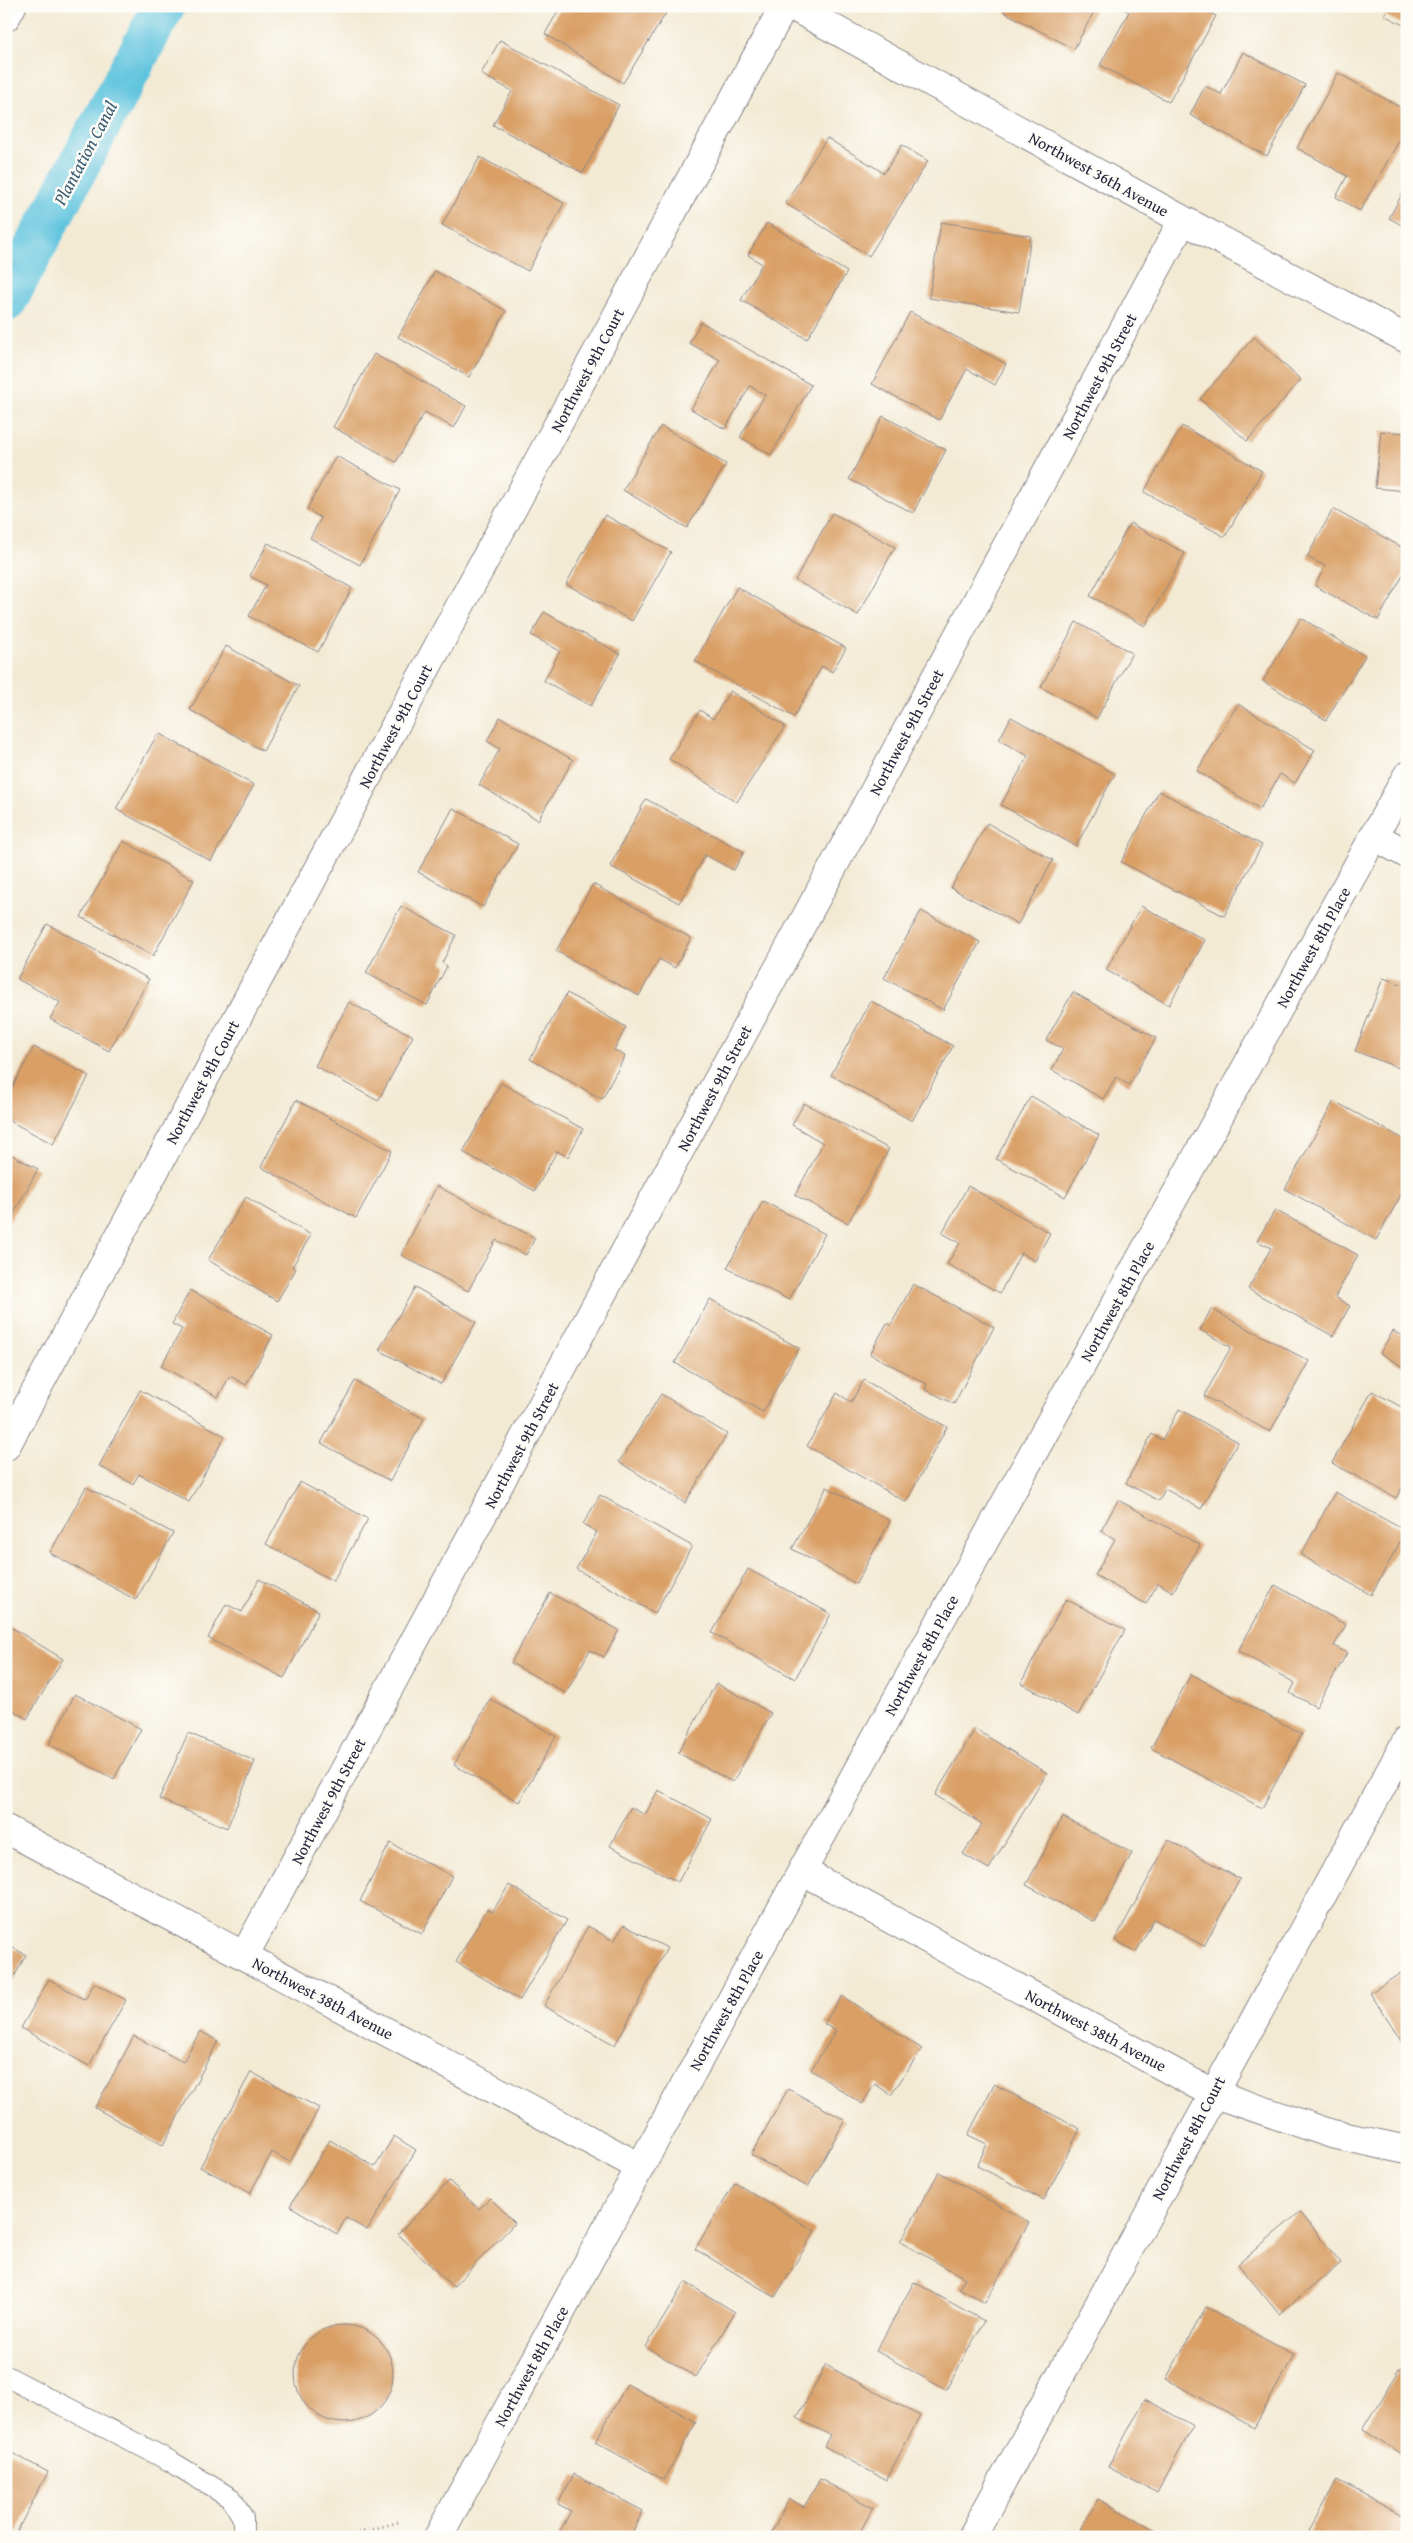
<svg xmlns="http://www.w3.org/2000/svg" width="1413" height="2543" viewBox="0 0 1413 2543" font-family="'Gentium Book Plus',serif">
  <rect width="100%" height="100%" fill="#fdfcf7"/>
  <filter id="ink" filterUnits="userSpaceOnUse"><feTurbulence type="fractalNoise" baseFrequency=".02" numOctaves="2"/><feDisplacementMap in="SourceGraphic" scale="10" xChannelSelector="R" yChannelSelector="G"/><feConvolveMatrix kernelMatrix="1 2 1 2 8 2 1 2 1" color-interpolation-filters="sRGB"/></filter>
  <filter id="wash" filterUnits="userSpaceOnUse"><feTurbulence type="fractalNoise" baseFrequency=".0096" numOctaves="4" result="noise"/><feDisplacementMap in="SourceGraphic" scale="20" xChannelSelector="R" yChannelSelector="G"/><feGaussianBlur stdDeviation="1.12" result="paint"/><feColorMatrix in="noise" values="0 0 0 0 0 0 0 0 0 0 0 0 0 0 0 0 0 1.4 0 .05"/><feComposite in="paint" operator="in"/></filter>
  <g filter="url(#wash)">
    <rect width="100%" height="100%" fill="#f3ead4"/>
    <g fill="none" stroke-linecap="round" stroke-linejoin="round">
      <path stroke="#60c4de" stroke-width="42" d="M6 301 164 6"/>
    </g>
    <g id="blocks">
      <path fill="#d99f65" d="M561 6H655L666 13 623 83 545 34Z
        M1007 6H1097L1074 49 1004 12Z
        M1118 6H1198L1216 16 1169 102 1100 65 1129 12Z
        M1389 6H1407V27L1384 15Z
        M500 40 619 105 583 173 493 125 512 91 481 74Z
        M1243 52 1305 85 1267 156 1190 115 1205 86 1221 94Z
        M1338 73 1407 111V126L1360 211 1336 197 1347 176 1297 148Z
        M827 138 884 173 902 145 928 161 869 256 785 203Z
        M480 157 564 203 528 271 442 225Z
        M1407 185V228L1389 218Z
        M941 222 1031 236 1019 312 929 298Z
        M767 223 847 272 807 339 741 300 762 264 748 255Z
        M435 271 506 311 469 377 398 337Z
        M910 312 1006 364 995 385 967 369 939 420 872 384Z
        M701 322 811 385 771 455 740 437 765 395 750 386 725 429 691 409 720 360 689 343Z
        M1254 337 1301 380 1247 441 1200 399Z
        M374 354 466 406 454 428 425 412 396 462 333 427Z
        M883 416 946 450 913 513 849 479Z
        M661 426 726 464 687 528 623 490Z
        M1182 426 1262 471 1225 537 1144 492Z
        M1381 431 1407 433V491L1375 488Z
        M336 456 400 490 360 565 310 538 321 518 307 509Z
        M1333 509 1407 550V568L1378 620 1315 586 1325 566 1307 557Z
        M832 513 895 547 858 615 795 580Z
        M605 515 671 552 632 621 566 584Z
        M1130 523 1185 553 1145 626 1090 596Z
        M268 543 352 588 318 652 249 616 266 585 250 576Z
        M737 587 846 648 832 672 822 666 794 717 695 661Z
        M544 612 620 654 591 706 544 681 560 651 531 635Z
        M1301 618 1365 656 1326 720 1263 681Z
        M1076 622 1132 653 1097 718 1041 687Z
        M226 646 299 686 263 751 190 710Z
        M730 691 785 726 737 802 669 759 700 710 713 719Z
        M1238 704 1315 750 1295 783 1280 774 1260 809 1197 771Z
        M500 717 573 760 538 820 479 785 500 749 487 741Z
        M1011 717 1115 774 1076 846 1001 805 1028 756 999 740Z
        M158 733 254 785 211 861 116 809Z
        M1159 791 1262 845 1224 916 1121 862Z
        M646 799 744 852 734 870 705 855 679 903 610 866Z
        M453 808 518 844 483 907 418 872Z
        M987 823 1053 860 1018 924 951 888Z
        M123 841 194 880 153 956 81 917Z
        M593 884 691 938 675 968 659 959 639 996 556 951Z
        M401 906 456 935 442 963 447 966 427 1005 366 973Z
        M1141 906 1205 940 1169 1005 1106 970Z
        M921 911 980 942 943 1010 884 978Z
        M47 924 149 979 109 1051 50 1019 60 1002 17 979Z
        M1383 978 1407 986V1071L1355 1051Z
        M1073 992 1156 1038 1129 1085 1116 1077 1103 1099 1052 1070 1063 1049 1046 1040Z
        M567 993 626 1027 614 1050 625 1056 602 1099 530 1059Z
        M871 1001 953 1046 912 1121 831 1075Z
        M349 1002 413 1036 378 1101 315 1066Z
        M34 1047 89 1076 53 1144 6 1119V1099Z
        M501 1083 583 1129 568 1157 557 1151 535 1191 463 1152Z
        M1031 1096 1099 1135 1065 1197 996 1159Z
        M296 1100 392 1151 356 1218 261 1167Z
        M1334 1101 1407 1141V1184L1376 1240 1285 1189Z
        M804 1103 889 1149 848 1223 795 1195 823 1143 792 1125Z
        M6 1152 38 1169 6 1228Z
        M437 1186 535 1238 526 1255 496 1240 468 1291 401 1255Z
        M968 1186 1050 1233 1035 1261 1021 1253 1000 1293 947 1264 960 1243 942 1233Z
        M246 1197 311 1235 292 1267 296 1269 277 1301 208 1260Z
        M763 1201 825 1234 789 1300 727 1268Z
        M1275 1210 1358 1255 1335 1297 1350 1306 1333 1336 1248 1289 1271 1248 1257 1241Z
        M913 1284 994 1327 954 1404 925 1389 927 1384 870 1354 887 1323 891 1325Z
        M415 1287 476 1322 441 1384 379 1350Z
        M190 1290 273 1335 246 1385 230 1376 218 1397 161 1366 182 1329 172 1324Z
        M710 1299 799 1348 763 1412 675 1363Z
        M1211 1309 1309 1361 1270 1432 1204 1396 1231 1347 1200 1330Z
        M1393 1331 1407 1339V1369L1380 1353Z
        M864 1380 947 1427 906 1502 807 1446 837 1393 851 1402Z
        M355 1381 424 1419 390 1481 321 1443Z
        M140 1390 225 1436 189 1502 139 1474 133 1484 99 1466Z
        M1372 1391 1407 1410V1480L1396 1498 1332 1463Z
        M661 1394 727 1434 685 1503 619 1462Z
        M1179 1409 1238 1442 1201 1509 1165 1489 1159 1501 1126 1483 1152 1434 1162 1440Z
        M300 1482 368 1519 333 1581 266 1544Z
        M86 1487 173 1533 136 1600 50 1553Z
        M827 1487 890 1521 856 1584 792 1549Z
        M1335 1492 1406 1531 1371 1595 1301 1555Z
        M600 1495 692 1546 655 1613 576 1569 597 1532 583 1524Z
        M1118 1500 1200 1545 1173 1592 1158 1583 1146 1604 1095 1575 1115 1539 1101 1531Z
        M748 1569 831 1614 795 1679 712 1633Z
        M259 1579 319 1611 284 1678 208 1638 226 1604 242 1612Z
        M1275 1585 1346 1625 1334 1646 1347 1653 1316 1707 1290 1693 1295 1683 1238 1651Z
        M550 1593 619 1630 604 1657 590 1650 566 1693 511 1663Z
        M1066 1599 1125 1630 1078 1715 1021 1683Z
        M6 1624 63 1659 27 1719 6 1706Z
        M1191 1674 1302 1734 1262 1808 1151 1748Z
        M716 1683 771 1713 733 1782 678 1753Z
        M75 1694 141 1729 114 1779 49 1744Z
        M490 1699 556 1736 519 1802 454 1765Z
        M975 1729 1047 1773 989 1869 963 1854 982 1824 935 1795Z
        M188 1733 255 1761 227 1828 159 1799Z
        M658 1790 712 1819 678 1882 610 1846 631 1807 645 1815Z
        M1063 1817 1132 1853 1095 1922 1026 1885Z
        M1169 1840 1240 1879 1204 1946 1154 1919 1136 1952 1115 1940Z
        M390 1843 452 1876 422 1934 360 1901Z
        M509 1885 567 1920 520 2000 456 1962 487 1909 492 1912Z
        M624 1925 667 1948 615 2045 544 2006 588 1926 614 1941Z
        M6 1944 26 1955 6 1992Z
        M1407 1969V2048L1370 1993Z
        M49 1979 85 2000 94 1983 126 2000 89 2066 21 2028Z
        M842 1996 922 2049 891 2095 875 2084 862 2104 811 2070 836 2031 824 2024Z
        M200 2031 218 2041 163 2145 95 2108 134 2036 183 2062Z
        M251 2072 319 2108 290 2162 272 2152 250 2193 200 2167Z
        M994 2084 1080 2129 1044 2200 977 2166 987 2144 968 2135Z
        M788 2089 845 2120 808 2187 751 2155Z
        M394 2136 416 2150 367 2230 346 2218 337 2234 290 2206 330 2140 375 2167Z
        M939 2172 1029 2222 985 2303 959 2288 965 2278 900 2242Z
        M449 2181 479 2209 490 2198 515 2223 453 2287 398 2234Z
        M735 2183 815 2231 775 2297 695 2249Z
        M1300 2212 1341 2263 1279 2314 1238 2264Z
        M685 2282 735 2312 696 2377 646 2347Z
        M914 2282 984 2321 946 2390 876 2351Z
        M1206 2307 1294 2355 1254 2428 1166 2379Z
        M295 2374a49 49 0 1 1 98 0a49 49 0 1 1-98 0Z
        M826 2365 920 2416 886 2480 824 2446 830 2435 797 2418Z
        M1400 2369 1407 2373V2457L1363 2430Z
        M627 2384 696 2422 664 2480 595 2442Z
        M1145 2399 1193 2426 1157 2493 1108 2467Z
        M6 2450 48 2472 14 2537H6Z
        M574 2474 643 2511 630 2537H557L571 2511 558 2504Z
        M820 2479 873 2508 857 2537H769L789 2499 804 2507Z
        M1337 2480 1407 2517V2537H1306Z
        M1098 2499 1159 2532 1156 2537H1077Z"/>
    </g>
  </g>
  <g filter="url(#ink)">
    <use href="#blocks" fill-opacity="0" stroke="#8a8688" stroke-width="1"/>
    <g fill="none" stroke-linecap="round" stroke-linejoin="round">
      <defs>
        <path id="lane" d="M6 2376 170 2461 232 2499 243 2518V2537"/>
        <path id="street" d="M792 6 1183 220 1407 339
          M6 1446 784 6
          M6 1829 640 2167
          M802 1871 1212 2093 1332 2134 1407 2150
          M244 1956 1183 220
          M438 2537 802 1871 1374 836
          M972 2537 1407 1740"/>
        <path id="secondary" d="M1407 776 1374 836 1407 854"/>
        <path id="primary" d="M6 17 12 6"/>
      </defs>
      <use href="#lane" stroke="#8a8688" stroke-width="22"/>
      <use href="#street" stroke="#8a8688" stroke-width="30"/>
      <use href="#secondary" stroke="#8a8688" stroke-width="30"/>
      <use href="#primary" stroke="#8a8688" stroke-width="30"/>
      <path stroke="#8a8688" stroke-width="3" stroke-dasharray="1 4" stroke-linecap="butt" d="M344 2537 399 2522"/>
      <use href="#lane" stroke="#fff" stroke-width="20"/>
      <use href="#street" stroke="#fff" stroke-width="28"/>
      <use href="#secondary" stroke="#fff" stroke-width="28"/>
      <use href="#primary" stroke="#fff" stroke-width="28"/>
    </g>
  </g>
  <g text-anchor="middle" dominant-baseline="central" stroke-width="5" stroke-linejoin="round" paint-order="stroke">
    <g font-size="16" fill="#22223b" stroke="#fdfcf7">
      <text transform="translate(1099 174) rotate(29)">Northwest 36th Avenue</text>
      <text transform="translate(587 370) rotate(-62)">Northwest 9th Court</text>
      <text transform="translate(1099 376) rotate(-62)">Northwest 9th Street</text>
      <text transform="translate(395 726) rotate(-62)">Northwest 9th Court</text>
      <text transform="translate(906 732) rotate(-62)">Northwest 9th Street</text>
      <text transform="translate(1313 947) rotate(-61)">Northwest 8th Place</text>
      <text transform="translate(202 1082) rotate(-62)">Northwest 9th Court</text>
      <text transform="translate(714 1088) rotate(-62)">Northwest 9th Street</text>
      <text transform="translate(1117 1301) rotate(-61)">Northwest 8th Place</text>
      <text transform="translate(521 1445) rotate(-62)">Northwest 9th Street</text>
      <text transform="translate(921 1655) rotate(-61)">Northwest 8th Place</text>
      <text transform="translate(328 1801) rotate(-62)">Northwest 9th Street</text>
      <text transform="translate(323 1998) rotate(28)">Northwest 38th Avenue</text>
      <text transform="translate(726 2010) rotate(-61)">Northwest 8th Place</text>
      <text transform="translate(1096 2030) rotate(28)">Northwest 38th Avenue</text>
      <text transform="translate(1188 2138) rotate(-62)">Northwest 8th Court</text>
      <text transform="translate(531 2366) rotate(-61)">Northwest 8th Place</text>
    </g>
    <g font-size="18" font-style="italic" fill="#385b74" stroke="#fdfcf7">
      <text transform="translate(85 153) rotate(-62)">Plantation Canal</text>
    </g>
  </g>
  <rect width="1413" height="2543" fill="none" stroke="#fdfcf7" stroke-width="25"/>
</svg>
